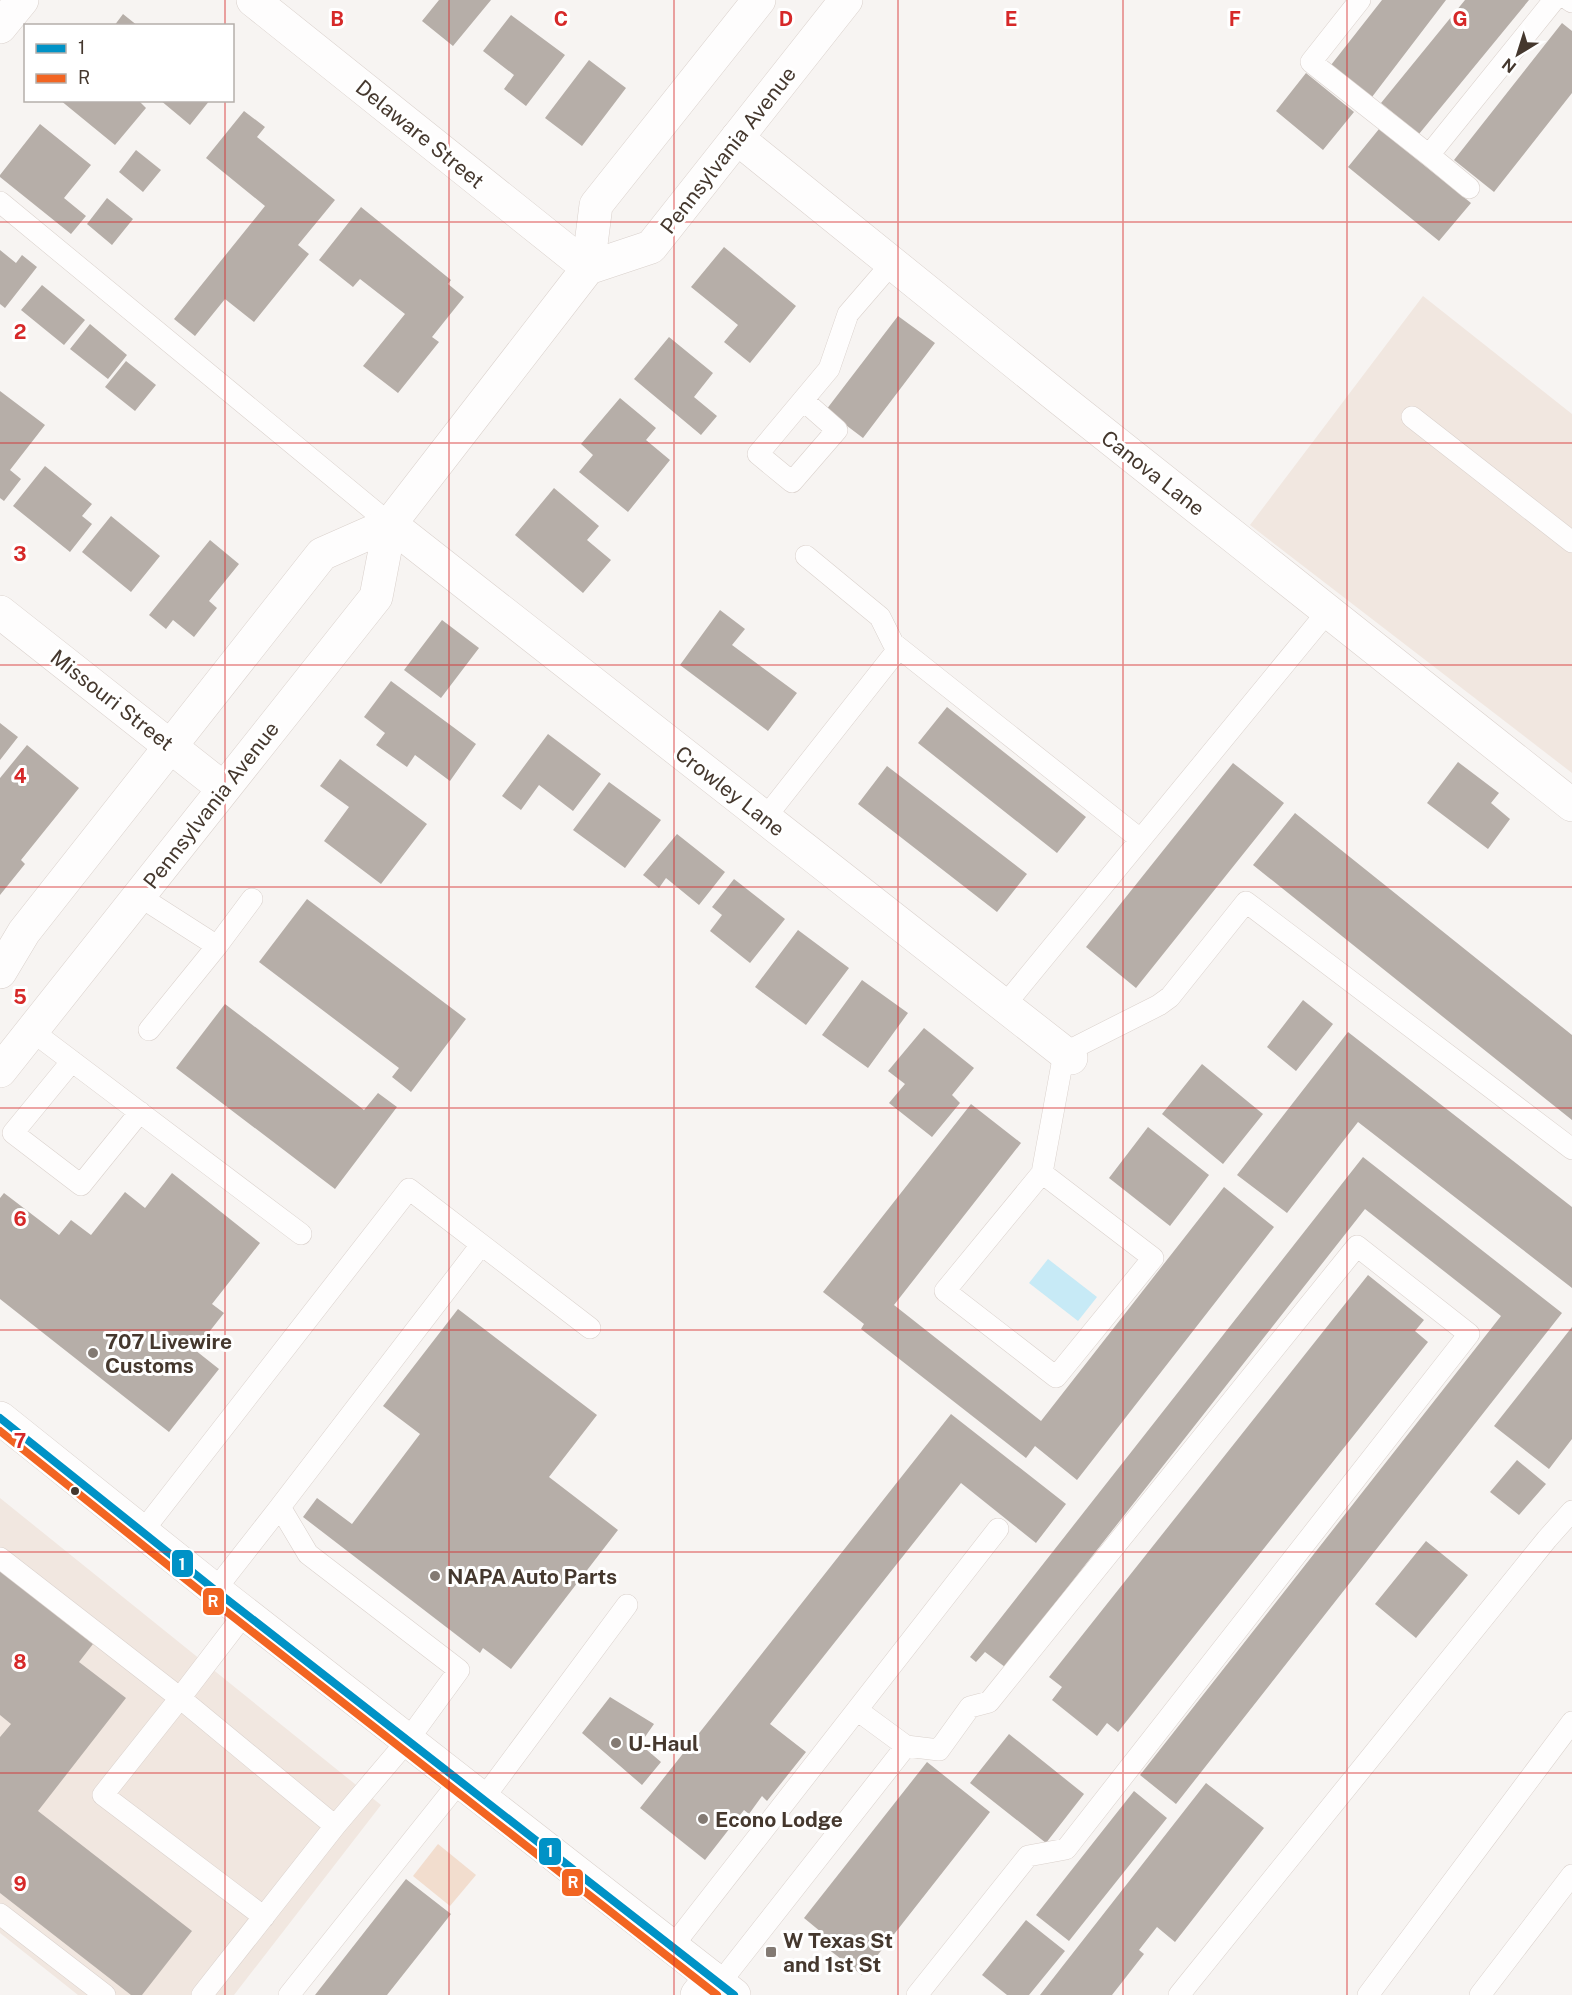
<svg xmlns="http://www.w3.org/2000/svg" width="1572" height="1995" viewBox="0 0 1572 1995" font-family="'Public Sans',sans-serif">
  <rect width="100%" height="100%" fill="#f7f4f2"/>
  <path fill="#f1e7e0" d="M1423 296 1572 414V773L1250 525Z
    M0 1498 381 1805 234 1995H78L0 1933Z"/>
  <path fill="#f2ddce" d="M438 1844 476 1875 450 1906 413 1876Z"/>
  <path fill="#c7eaf6" d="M1048 1259 1097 1297 1078 1321 1029 1283Z"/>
  <path fill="#b6aea8" d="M439 0H491L453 46 422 21Z
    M1382 0H1446L1372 97 1331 65Z
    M1465 0H1529L1419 134 1381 103Z
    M123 14 138 26H114Z
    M511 15 565 55 526 106 504 89 514 75 483 51Z
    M1562 23 1572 31V93L1494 192 1454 160Z
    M589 60 626 88 582 146 545 118Z
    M1306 73 1354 112 1323 150 1276 111Z
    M60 100H138L146 108 115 145Z
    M160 100H210L190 125Z
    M244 111 265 127 257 137 335 200 298 245 309 254 254 322 225 299 195 336 174 319 265 206 206 158Z
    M40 124 91 165 64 198 86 216 71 234 0 177V175Z
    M1379 129 1471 203 1439 241 1348 167Z
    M136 150 161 170 143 192 119 172Z
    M107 198 133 219 112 245 87 224Z
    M361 207 451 280 448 284 464 297 432 337 439 342 398 393 363 366 405 314 360 279 353 287 319 260Z
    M724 247 796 306 750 363 724 342 738 325 691 287Z
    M0 250 16 263 22 255 37 267 5 308 0 304Z
    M42 285 85 320 64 345 21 310Z
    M898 316 935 343 863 438 826 410Z
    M90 324 127 355 108 379 70 349Z
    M669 337 713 373 694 397 717 416 701 435 634 379Z
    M126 361 156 385 135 411 105 387Z
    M0 391 45 425 10 470 21 479 4 501 0 498Z
    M620 398 656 428 646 440 670 460 628 512 579 472 593 455 581 444Z
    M45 466 92 504 82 516 92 524 70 552 13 506Z
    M554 488 599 526 587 540 611 560 583 593 515 535Z
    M111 516 160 556 131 592 82 552Z
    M210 540 239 564 209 601 217 608 194 637 173 620 166 629 149 615Z
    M720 610 745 629 732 645 797 693 768 731 680 665Z
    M442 620 479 648 441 698 404 670Z
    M391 681 476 744 450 781 415 755 407 767 376 745 385 733 364 717Z
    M947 707 1086 817 1057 853 918 743Z
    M0 723 18 737 0 760Z
    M548 734 601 774 573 811 539 785 521 810 502 796Z
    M27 745 79 788 21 860 25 864 0 895V778Z
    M340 759 427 824 381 884 324 841 349 807 320 786Z
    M1458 762 1499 793 1491 803 1510 819 1488 849 1427 803Z
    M1233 763 1284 803 1136 988 1086 947Z
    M887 766 1027 874 997 912 858 804Z
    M609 782 661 820 625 868 573 830Z
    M1295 813 1572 1035V1120L1253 865Z
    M677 834 725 872 699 905 666 878 659 888 643 875Z
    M734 879 785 919 750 963 710 931 722 915 712 907Z
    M307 899 466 1019 411 1092 392 1077 399 1068 259 962Z
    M798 930 849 968 806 1025 755 987Z
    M862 980 908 1013 868 1068 822 1035Z
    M1303 1000 1333 1024 1296 1071 1267 1047Z
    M225 1004 364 1110 378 1093 397 1107 335 1189 176 1068Z
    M924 1028 974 1068 952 1095 960 1103 932 1137 889 1103 905 1084 888 1071Z
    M1348 1032 1572 1207V1288L1358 1122 1287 1213 1237 1175Z
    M1202 1064 1263 1114 1223 1164 1162 1114Z
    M971 1104 1021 1143 894 1305 1041 1421 1224 1187 1274 1227 1077 1480 1035 1446 1026 1458 861 1329 864 1324 823 1292Z
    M1148 1127 1209 1175 1170 1226 1109 1178Z
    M1363 1157 1562 1313 1176 1804 1140 1775 1501 1316 1365 1209 1005 1667 985 1652 976 1662 970 1657Z
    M172 1173 260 1243 212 1304 224 1313 195 1350 219 1369 169 1432 0 1299V1198L4 1193 59 1235 71 1220 91 1235 125 1192 145 1208Z
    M1368 1275 1424 1320 1415 1331 1428 1342 1118 1732 1107 1723 1097 1736 1052 1700 1062 1687 1049 1677Z
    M458 1309 597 1415 549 1477 618 1530 511 1669 483 1648 480 1653 303 1517 317 1498 352 1524 420 1434 383 1406Z
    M1572 1327V1439L1549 1469 1494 1426Z
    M951 1414 1066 1504 1036 1543 961 1483 770 1724 806 1752 767 1801 762 1796 749 1814 744 1810 705 1860 640 1808Z
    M1517 1460 1546 1484 1519 1515 1490 1492Z
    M1426 1541 1468 1575 1416 1638 1375 1604Z
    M0 1571 93 1644 79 1662 126 1698 38 1811 192 1931 142 1995H131L0 1893V1737L11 1724 0 1715Z
    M610 1697 654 1724 640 1744 661 1762 642 1785 582 1733Z
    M1009 1734 1084 1794 1046 1843 970 1783Z
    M927 1762 990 1812 862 1975 815 1939 821 1932 804 1918Z
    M1206 1783 1264 1828 1175 1942 1157 1927 1139 1950 1144 1954 1112 1995H1040Z
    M1134 1791 1167 1818 1069 1941 1036 1915Z
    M406 1879 451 1914 387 1995H315Z
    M1026 1920 1065 1951 1029 1995H1007L982 1975Z"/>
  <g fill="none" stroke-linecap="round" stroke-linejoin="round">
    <defs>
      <path id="service" d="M1360 0 1311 62 1429 155 1554 0
        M1569 0 1572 2
        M1429 155 1469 188
        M0 202 390 524
        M803 400 837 430 792 482 758 454 829 369 848 314 892 263
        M1412 417 1572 542
        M806 556 880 617 893 643 1140 839
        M765 818 899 648
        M139 896 217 946 252 899
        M1004 1006 1328 611
        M149 1030 217 946
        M32 1031 301 1234
        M72 1061 13 1133 81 1185 140 1112
        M1042 1173 1153 1258 1056 1377 945 1291 1042 1173 1064 1053 1159 1005 1170 997 1246 902 1572 1149
        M280 1507 481 1245
        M142 1532 409 1189 590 1328
        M0 1558 180 1698 245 1613
        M857 1710 906 1746 939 1750 970 1707 989 1702 1357 1246 1469 1334 1066 1849 1028 1856 917 1995
        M483 1799 627 1605
        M0 1914 105 1995
        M264 1917 103 1795 180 1698 335 1826
        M672 1947 998 1529
        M719 1984 906 1746
        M202 1995 335 1826 408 1740 459 1670 308 1554 280 1507 215 1590
        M289 1995 460 1781
        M1179 1995 1547 1539 1572 1511
        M1368 1995 1572 1722
        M1480 1995 1572 1875"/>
      <path id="minor" d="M253 0 588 268
        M0 27 22 0
        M737 138 1058 397 1572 805
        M390 524 1071 1058
        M0 612 223 788
        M697 1995 711 1977"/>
      <path id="secondary" d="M588 268 651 247 846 0
        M0 972 24 932 322 554 390 524
        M0 1071 376 597 390 524 588 268 596 205 759 0
        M0 1418 215 1590 734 1995"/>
    </defs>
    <use href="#service" stroke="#dad1cc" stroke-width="22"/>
    <use href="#minor" stroke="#dad1cc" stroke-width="34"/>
    <use href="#secondary" stroke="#dad1cc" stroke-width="34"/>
    <use href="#service" stroke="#fefdfd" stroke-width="21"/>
    <use href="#minor" stroke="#fefdfd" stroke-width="33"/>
    <use href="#secondary" stroke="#fefdfd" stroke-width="33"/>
    <defs>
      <path id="bus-1" d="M0 1418 215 1590 734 1995"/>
      <path id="bus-2" d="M0 1431 209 1598 717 1995"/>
    </defs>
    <use href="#bus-1" stroke="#fff" stroke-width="12"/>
    <use href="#bus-2" stroke="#fff" stroke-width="12"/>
    <use href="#bus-1" stroke="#0092c6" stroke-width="8"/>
    <use href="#bus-2" stroke="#f26522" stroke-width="8"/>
  </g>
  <path fill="none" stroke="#d62828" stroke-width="1.5" stroke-opacity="0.55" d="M225 0V26M449 0V1995M674 0V1995M898 0V1995M1123 0V1995M1347 0V1995M225 100V1995M0 222H1572M0 443H1572M0 665H1572M0 887H1572M0 1108H1572M0 1330H1572M0 1552H1572M0 1773H1572"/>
  <g fill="#837a73" stroke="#fff" stroke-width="2">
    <circle cx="93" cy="1353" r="6"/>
    <circle cx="435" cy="1576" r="6"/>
    <circle cx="616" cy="1743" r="6"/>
    <circle cx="703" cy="1819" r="6"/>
    <rect x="765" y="1946" width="12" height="12" rx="3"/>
  </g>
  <circle fill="#45382e" stroke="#fff" stroke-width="2" cx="75" cy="1491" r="5"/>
  <g text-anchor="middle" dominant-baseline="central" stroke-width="6" stroke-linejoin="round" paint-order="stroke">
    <g font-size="21" fill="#45382e" stroke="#fff">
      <text transform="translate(420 134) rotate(39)">Delaware Street</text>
      <text transform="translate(728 150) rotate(-52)">Pennsylvania Avenue</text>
      <text transform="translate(1153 473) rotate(38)">Canova Lane</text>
      <text transform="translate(112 700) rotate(38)">Missouri Street</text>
      <text transform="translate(730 791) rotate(38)">Crowley Lane</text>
      <text transform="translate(211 805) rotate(-52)">Pennsylvania Avenue</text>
    </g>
    <g font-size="21" font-weight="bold" fill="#45382e" stroke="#fff" text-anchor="start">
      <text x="105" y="1341">707 Livewire<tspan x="105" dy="24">Customs</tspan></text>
      <text x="447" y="1576">NAPA Auto Parts</text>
      <text x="628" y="1743">U-Haul</text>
      <text x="715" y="1819">Econo Lodge</text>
      <text x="783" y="1940">W Texas St<tspan x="783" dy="24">and 1st St</tspan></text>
    </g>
  </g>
  <g font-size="20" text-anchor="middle" font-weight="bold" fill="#d62828" stroke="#fff" stroke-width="6" stroke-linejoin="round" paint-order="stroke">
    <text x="337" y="26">B</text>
    <text x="561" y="26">C</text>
    <text x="786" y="26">D</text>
    <text x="1011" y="26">E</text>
    <text x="1235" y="26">F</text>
    <text x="1460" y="26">G</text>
    <text x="20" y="339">2</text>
    <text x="20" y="561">3</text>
    <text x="20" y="783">4</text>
    <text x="20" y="1004">5</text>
    <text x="20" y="1226">6</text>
    <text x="20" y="1448">7</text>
    <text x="20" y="1669">8</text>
    <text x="20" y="1891">9</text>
  </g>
  <g stroke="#fff" stroke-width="2">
    <rect x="171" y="1549" width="23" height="29" rx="6" fill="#0092c6"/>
    <rect x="202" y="1587" width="23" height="29" rx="6" fill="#f26522"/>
    <rect x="538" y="1837" width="24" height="29" rx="6" fill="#0092c6"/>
    <rect x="561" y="1868" width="23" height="29" rx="6" fill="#f26522"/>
  </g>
  <g font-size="16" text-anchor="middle" font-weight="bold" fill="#fff">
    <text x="182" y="1570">1</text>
    <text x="213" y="1607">R</text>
    <text x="550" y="1857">1</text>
    <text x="573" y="1888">R</text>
  </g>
  <rect x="24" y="24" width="210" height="78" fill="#ffffff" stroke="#b5afab" stroke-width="1.5"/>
  <rect x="36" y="44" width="30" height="9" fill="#0092c6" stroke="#b5afab" stroke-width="1.5"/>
  <text x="78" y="54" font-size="18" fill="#45382e">1</text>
  <rect x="36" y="74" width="30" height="9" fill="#f26522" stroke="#b5afab" stroke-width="1.5"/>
  <text x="78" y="84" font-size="18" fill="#45382e">R</text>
  <g transform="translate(1518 54) rotate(218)" stroke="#ffffff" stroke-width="4.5" paint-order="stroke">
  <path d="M0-4.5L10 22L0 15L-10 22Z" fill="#45382e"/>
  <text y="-9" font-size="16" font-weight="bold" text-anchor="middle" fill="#45382e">N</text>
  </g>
</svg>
